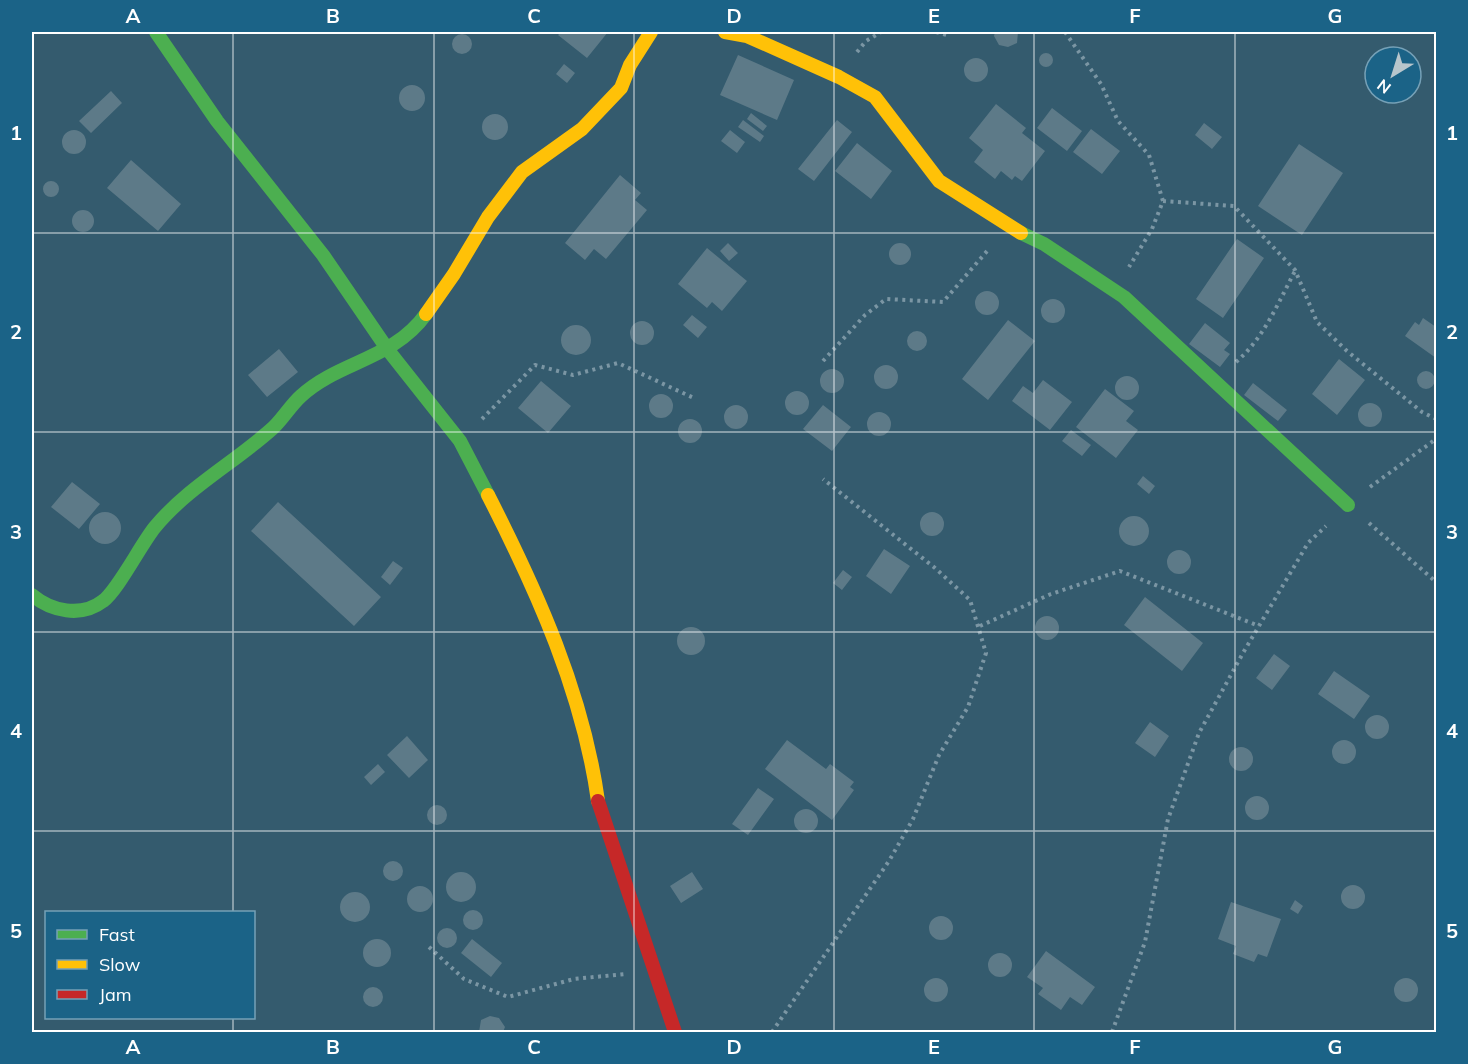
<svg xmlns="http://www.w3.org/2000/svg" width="1468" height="1064" viewBox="0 0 1468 1064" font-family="Mulish,sans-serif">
  <rect width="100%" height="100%" fill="#345b6e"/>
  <path fill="#5d7a88" d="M561 32H608L587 58 558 35Z
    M995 32H1018L1017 43 1008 47 999 45 994 36Z
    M452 44a10 10 0 1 1 20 0a10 10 0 1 1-20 0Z
    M1039 60a7 7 0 1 1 14 0a7 7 0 1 1-14 0Z
    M738 55 794 80 777 120 720 95Z
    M964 70a12 12 0 1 1 24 0a12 12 0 1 1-24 0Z
    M564 64 575 73 567 83 556 74Z
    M399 98a13 13 0 1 1 26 0a13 13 0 1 1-26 0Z
    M111 91 122 103 91 133 79 121Z
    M996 104 1026 128 1022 133 1045 151 1022 181 1015 176 1012 180 1001 171 995 179 974 162 983 150 969 138Z
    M1052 108 1082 131 1067 151 1037 128Z
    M751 113 767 126 763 131 747 119Z
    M482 127a13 13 0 1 1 26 0a13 13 0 1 1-26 0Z
    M743 120 764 136 760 142 738 127Z
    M837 120 852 132 814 181 798 169Z
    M1204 123 1222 137 1212 149 1195 135Z
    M1091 129 1120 151 1102 174 1073 152Z
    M62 142a12 12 0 1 1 24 0a12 12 0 1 1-24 0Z
    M730 130 745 142 737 153 721 141Z
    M857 143 892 171 871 199 835 171Z
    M1299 144 1343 173 1302 235 1258 206Z
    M131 160 181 204 158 231 107 188Z
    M620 175 641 193 635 200 647 210 606 259 594 249 585 260 565 243Z
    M43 189a8 8 0 1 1 16 0a8 8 0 1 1-16 0Z
    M72 221a11 11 0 1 1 22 0a11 11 0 1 1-22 0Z
    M1237 239 1264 258 1223 318 1196 299Z
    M728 243 738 253 729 261 720 251Z
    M889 254a11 11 0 1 1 22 0a11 11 0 1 1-22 0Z
    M707 248 747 281 722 311 712 302 707 308 678 284Z
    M975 303a12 12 0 1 1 24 0a12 12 0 1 1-24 0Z
    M1041 311a12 12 0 1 1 24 0a12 12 0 1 1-24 0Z
    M692 315 707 327 698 338 683 325Z
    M1423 318 1436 327V358L1405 336 1415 322 1419 325Z
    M1008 320 1035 341 988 400 962 379Z
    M630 333a12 12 0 1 1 24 0a12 12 0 1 1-24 0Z
    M1205 323 1230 343 1224 350 1230 354 1220 367 1189 344Z
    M561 340a15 15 0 1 1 30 0a15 15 0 1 1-30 0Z
    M907 341a10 10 0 1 1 20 0a10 10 0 1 1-20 0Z
    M279 349 298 372 267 397 248 375Z
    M1339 359 1365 380 1337 415 1312 394Z
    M874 377a12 12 0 1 1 24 0a12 12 0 1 1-24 0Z
    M820 381a12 12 0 1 1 24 0a12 12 0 1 1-24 0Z
    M1417 380a9 9 0 1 1 18 0a9 9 0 1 1-18 0Z
    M1115 388a12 12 0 1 1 24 0a12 12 0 1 1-24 0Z
    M1043 380 1072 402 1050 430 1012 401 1023 386 1033 393Z
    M541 381 571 406 548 433 518 408Z
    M1253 383 1287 410 1278 421 1244 395Z
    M1105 389 1134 411 1126 421 1138 430 1116 458 1076 427Z
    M785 403a12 12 0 1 1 24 0a12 12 0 1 1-24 0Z
    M649 406a12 12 0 1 1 24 0a12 12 0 1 1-24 0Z
    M1358 415a12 12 0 1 1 24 0a12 12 0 1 1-24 0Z
    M823 405 851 427 832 451 803 429Z
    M724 417a12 12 0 1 1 24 0a12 12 0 1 1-24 0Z
    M867 424a12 12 0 1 1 24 0a12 12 0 1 1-24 0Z
    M678 431a12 12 0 1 1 24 0a12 12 0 1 1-24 0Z
    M1071 430 1091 445 1082 456 1062 441Z
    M1143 476 1155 486 1149 494 1137 484Z
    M72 482 100 504 79 529 51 507Z
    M278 502 381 597 354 626 251 531Z
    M920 524a12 12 0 1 1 24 0a12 12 0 1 1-24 0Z
    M89 528a16 16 0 1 1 32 0a16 16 0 1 1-32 0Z
    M1119 531a15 15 0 1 1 30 0a15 15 0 1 1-30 0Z
    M884 549 910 566 891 594 866 576Z
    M1167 562a12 12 0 1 1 24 0a12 12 0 1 1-24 0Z
    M393 561 403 568 390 585 381 577Z
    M843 570 852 577 842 590 833 583Z
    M1145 597 1203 643 1182 671 1124 625Z
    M1035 628a12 12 0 1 1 24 0a12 12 0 1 1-24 0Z
    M677 641a14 14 0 1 1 28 0a14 14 0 1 1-28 0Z
    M1274 654 1290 666 1272 690 1256 678Z
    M1334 671 1370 696 1354 719 1318 694Z
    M1365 727a12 12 0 1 1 24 0a12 12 0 1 1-24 0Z
    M1150 722 1169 736 1155 757 1135 743Z
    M407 736 428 760 409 778 387 755Z
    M787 740 826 769 830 764 854 782 850 787 854 790 832 820 765 769Z
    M1332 752a12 12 0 1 1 24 0a12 12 0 1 1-24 0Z
    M1229 759a12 12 0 1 1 24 0a12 12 0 1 1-24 0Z
    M378 764 385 772 371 785 364 777Z
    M758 788 774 799 748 835 732 824Z
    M1245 808a12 12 0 1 1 24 0a12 12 0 1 1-24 0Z
    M427 815a10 10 0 1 1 20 0a10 10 0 1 1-20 0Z
    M794 821a12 12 0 1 1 24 0a12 12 0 1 1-24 0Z
    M383 871a10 10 0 1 1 20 0a10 10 0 1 1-20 0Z
    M692 872 703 889 681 903 670 886Z
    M446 887a15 15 0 1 1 30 0a15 15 0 1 1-30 0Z
    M1341 897a12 12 0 1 1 24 0a12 12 0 1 1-24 0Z
    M407 899a13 13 0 1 1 26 0a13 13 0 1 1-26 0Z
    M340 907a15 15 0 1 1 30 0a15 15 0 1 1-30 0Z
    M1295 900 1303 906 1298 914 1290 909Z
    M1231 902 1281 919 1267 957 1258 954 1254 962 1233 954 1236 946 1218 939Z
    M463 920a10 10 0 1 1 20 0a10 10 0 1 1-20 0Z
    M929 928a12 12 0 1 1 24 0a12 12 0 1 1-24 0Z
    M437 938a10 10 0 1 1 20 0a10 10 0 1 1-20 0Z
    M363 953a14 14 0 1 1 28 0a14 14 0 1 1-28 0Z
    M472 939 502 963 491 977 461 953Z
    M1046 951 1095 987 1082 1005 1070 997 1061 1010 1038 994 1043 988 1027 977Z
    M988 965a12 12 0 1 1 24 0a12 12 0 1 1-24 0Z
    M1394 990a12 12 0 1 1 24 0a12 12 0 1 1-24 0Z
    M924 990a12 12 0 1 1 24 0a12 12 0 1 1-24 0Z
    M363 997a10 10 0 1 1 20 0a10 10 0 1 1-20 0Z
    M490 1016 499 1018 505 1027 503 1032H479L481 1020Z"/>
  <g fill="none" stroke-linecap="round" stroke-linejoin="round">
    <path stroke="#7b96a4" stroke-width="4" stroke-dasharray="3 4.5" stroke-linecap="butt" d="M936 32 950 36
      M1065 32 1101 84 1118 121 1149 155 1163 201 1152 229 1129 267
      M857 52 866 41 881 32
      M1163 201 1234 206 1295 270 1317 322 1347 351 1422 412 1436 419
      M823 361 865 315 886 299 943 302 988 250
      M1236 362C1264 338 1278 303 1295 271
      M482 419 535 365 573 375 618 363 696 399
      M1370 487 1436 439
      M1369 523 1436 582
      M980 626 1051 594 1120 571 1259 626
      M429 947 464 979 508 997 574 979 625 974
      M772 1032 889 861 913 819 939 755 968 707 986 653 970 600 935 568 823 479
      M1112 1032 1145 942 1168 819 1199 733 1243 653 1308 543 1326 526"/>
    <path stroke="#4caf50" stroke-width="14" d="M156 32 217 121 323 255 388 350 460 441 488 495
      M1021 233 1044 244 1124 297 1348 505
      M32 595C51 611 81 618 103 601 118 590 141 544 155 527 188 487 237 461 274 427 284 417 291 405 301 396 339 361 393 360 426 314"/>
    <path stroke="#ffc107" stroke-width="14" d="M725 32 747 36 839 77 875 97 939 181 1021 233
      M426 314 454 274 488 217 522 172 582 129 621 88 630 65 651 32
      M488 495C537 591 583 693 598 801"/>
    <path stroke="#c62828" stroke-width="14" d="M598 801 675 1032"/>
  </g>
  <path fill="none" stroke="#fff" stroke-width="1.5" stroke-opacity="0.55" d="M233 32V912M434 32V1032M634 32V1032M834 32V1032M1034 32V1032M1235 32V1032M32 233H1436M32 432H1436M32 632H1436M32 831H1436M233 1018V1032"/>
  <rect width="1468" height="1064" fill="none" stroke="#1b6387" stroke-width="66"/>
  <rect x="45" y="911" width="210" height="108" fill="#1b6387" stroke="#76a1b7" stroke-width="1.5"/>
  <rect x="57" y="930" width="30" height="9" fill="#4caf50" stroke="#76a1b7" stroke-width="1.5"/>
  <text x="99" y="941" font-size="18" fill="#ffffff">Fast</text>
  <rect x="57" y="960" width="30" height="9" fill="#ffc107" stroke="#76a1b7" stroke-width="1.5"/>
  <text x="99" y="971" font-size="18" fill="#ffffff">Slow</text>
  <rect x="57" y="990" width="30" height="9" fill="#c62828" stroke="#76a1b7" stroke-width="1.5"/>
  <text x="99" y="1001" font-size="18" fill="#ffffff">Jam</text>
  <g transform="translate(1393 75) rotate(218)"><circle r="28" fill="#1b6387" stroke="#76a1b7" stroke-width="1.5"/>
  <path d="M0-4.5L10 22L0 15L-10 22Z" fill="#b8c6cc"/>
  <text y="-9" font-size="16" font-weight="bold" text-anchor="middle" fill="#ffffff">N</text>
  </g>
  <rect x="33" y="33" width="1402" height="998" fill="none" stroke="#fff" stroke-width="2"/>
  <g font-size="20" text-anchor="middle" font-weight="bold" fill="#fff">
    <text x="133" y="23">A</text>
    <text x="333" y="23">B</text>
    <text x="534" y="23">C</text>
    <text x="734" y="23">D</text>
    <text x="934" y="23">E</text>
    <text x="1135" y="23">F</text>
    <text x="1335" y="23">G</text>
    <text x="16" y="140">1</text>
    <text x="1452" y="140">1</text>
    <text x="16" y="339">2</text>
    <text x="1452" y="339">2</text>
    <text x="16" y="539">3</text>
    <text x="1452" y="539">3</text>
    <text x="16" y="738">4</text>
    <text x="1452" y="738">4</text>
    <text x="16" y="938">5</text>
    <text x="1452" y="938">5</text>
    <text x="133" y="1054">A</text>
    <text x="333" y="1054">B</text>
    <text x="534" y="1054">C</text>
    <text x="734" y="1054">D</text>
    <text x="934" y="1054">E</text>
    <text x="1135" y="1054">F</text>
    <text x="1335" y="1054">G</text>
  </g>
</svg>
